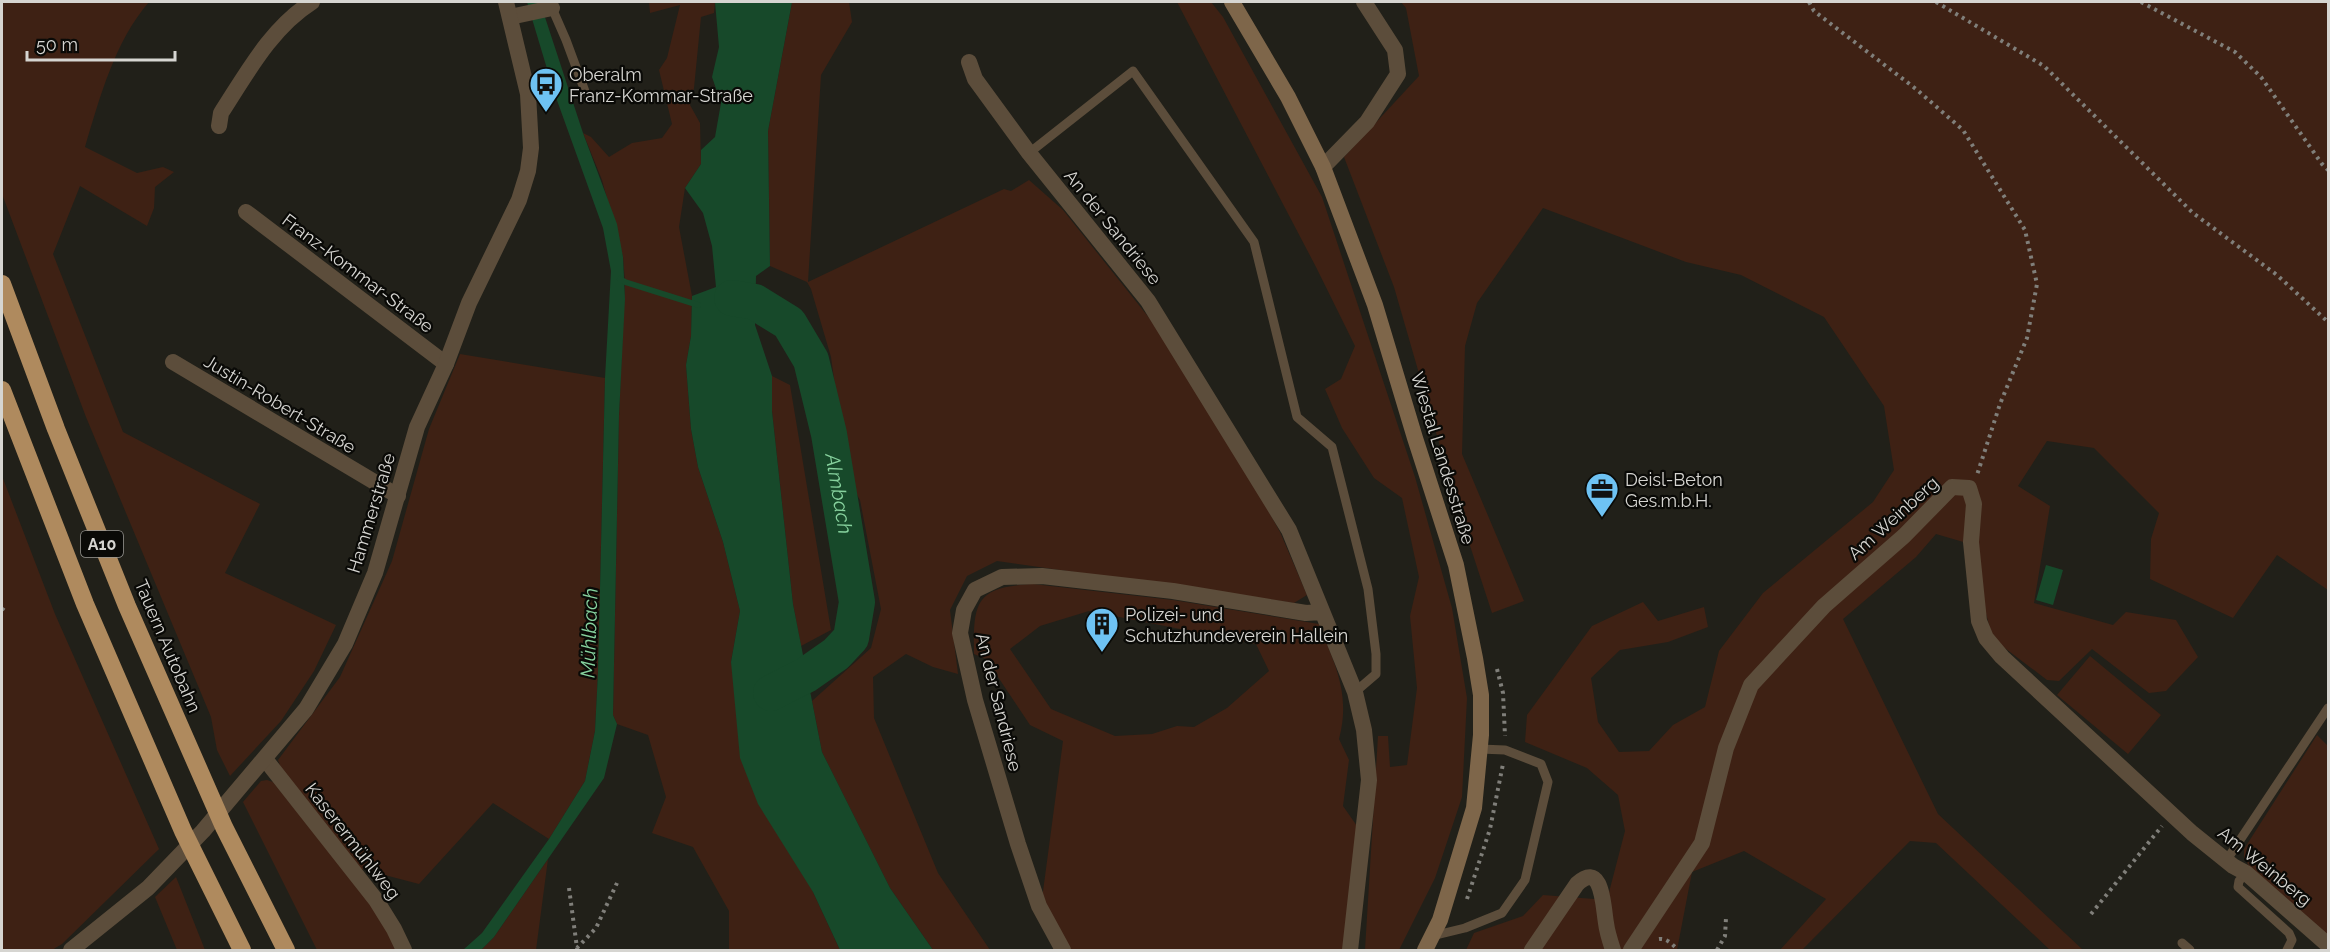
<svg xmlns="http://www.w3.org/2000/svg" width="2330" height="952" viewBox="0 0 2330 952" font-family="Raleway,sans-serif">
  <rect width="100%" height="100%" fill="#212019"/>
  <path fill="#3e2114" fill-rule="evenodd" d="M2 2H149C115 41 100 97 85 147L137 173 163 167 174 172 155 187 154 208 147 226 80 186 53 254 123 432 260 504 225 573 336 625 314 671 281 721 230 776 217 750 211 717 86 417 2 194Z
    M649 2H715L714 13 701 17 694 88 690 105 700 123 701 164 685 188 679 227 692 296 691 336 686 365 691 429 698 467 723 542 740 611 731 662 813 892 840 950H729V911L693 847 652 833 666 797 648 735 617 724 613 715 619 415 625 282 623 257 602 180 583 133 591 137 609 157 632 143 662 138 672 124 659 70 667 58 680 5 650 13Z
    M792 2H849L852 22 821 75 808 282 1004 189 1011 191 1029 180 1063 210 1158 329 1244 466 1280 532 1307 595 1294 603 997 561 967 576 950 610 958 674 933 667 906 654 873 677 874 718 938 873 990 950H933L890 888 822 752 812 701 871 648 881 609 860 500 848 479 831 357 811 289 807 282 770 266 768 131Z
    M1177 2H1211L1223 17 1322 197 1415 477 1452 608 1467 698 1462 797 1435 878 1399 950H1365L1378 736H1388L1390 767 1407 765 1417 688 1410 616 1419 577 1402 498 1374 478 1342 428 1325 389 1341 379 1355 346 1316 267Z
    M1401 2H2328V590L2277 555 2233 618 2150 579 2151 539 2159 513 2094 448 2047 441 2018 486 2050 506 2034 603 2113 625 2126 612 2176 620 2198 657 2166 691 2149 693 2092 649 2059 681 2047 680 1993 639 1983 603 1977 546 1936 534 1916 557 1843 619 1938 814 2083 950H2050L1936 843 1910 841 1802 950H1780L1826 899 1744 851 1692 872 1677 950H1466L1474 933 1523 916 1543 895 1607 900 1625 831 1618 795 1587 768 1525 742 1527 715 1592 626 1643 602 1658 621 1704 607 1708 627 1668 642 1620 650 1591 678 1598 722 1619 752 1649 751 1673 725 1705 707 1719 651 1763 593 1873 502 1894 470 1884 406 1824 317 1741 275 1686 262 1543 208 1477 303 1465 346 1462 454 1524 601 1492 613 1459 512 1394 287 1344 157 1419 76 1406 8Z
    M460 354 605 378 598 672 595 731 585 781 549 839 493 803 419 884 358 868 281 768 278 760 340 677 392 561 429 429Z
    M772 376 790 385 831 630 801 646 793 604 772 411Z
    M2 476 55 614 159 849 62 944 52 950H2Z
    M1033 584 1173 600 1319 624C1335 665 1351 694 1339 739L1349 760 1343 806 1357 826 1343 950H1070L1042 899 1063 741 1030 725 986 659 974 654C973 601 976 587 1033 584ZM1089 611 1256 644 1269 671 1227 708 1194 727 1177 726 1152 734 1115 736 1051 709 1010 649 1040 626Z
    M2090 656 2161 715 2128 754 2057 695Z
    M2317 735 2328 746V939L2253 872 2244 858V849Z
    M267 780 273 782 381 916 400 950H317L243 802 261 781Z
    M548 859 536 950H481L494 937Z
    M176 877 205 950H177L155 897Z"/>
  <path fill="#17492a" d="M527 2H540L583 133 617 224 623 257 625 299 619 415 613 715 617 724 604 778 494 937 481 950H463L482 933 549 839 585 781 595 731 598 672 605 378 611 271 603 228 554 92Z
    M715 2H792L768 131 770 266 756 276 755 325 772 376V411L793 604 822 752 890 888 933 950H840L813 892 758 804 740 758 731 662 740 611 723 542 698 467 691 429 686 365 691 336 692 296 716 287 712 246 703 213 685 188 701 164V150L715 137 721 103 712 77 719 47Z
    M2046 565 2063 570 2053 605 2036 600Z"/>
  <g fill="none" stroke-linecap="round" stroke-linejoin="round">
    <path stroke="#17492a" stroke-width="6" d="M620 279 625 282 698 305"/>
    <path stroke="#17492a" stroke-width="36" id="s1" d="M732 298 755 302 789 323 811 360 829 434 857 602 851 638 836 654 806 675 771 693"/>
    <path stroke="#807f7a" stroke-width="4" stroke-dasharray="3 4.5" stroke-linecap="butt" d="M1809 2 1814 11 1916 89 1963 130 2025 230 2037 284 2027 338 2000 404 1977 475
      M1936 2 2044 66 2193 213 2277 275 2328 322
      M2141 2 2235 52 2261 77 2322 164 2328 170
      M2 610 5 606
      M1497 669 1503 693 1505 736
      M569 888 577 948 596 928 617 883
      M1467 899 1490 829 1503 764
      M2091 914 2162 826
      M1659 939C1667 938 1673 945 1678 950
      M1717 950 1725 936 1726 918"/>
    <path stroke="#5c4d3b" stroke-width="9" d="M552 4V8L566 40 586 94
      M1029 153 1133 71 1254 242 1297 417 1332 447 1368 589 1376 654V674L1355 692
      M2226 861 2328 708
      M2246 873 2239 881 2238 887 2289 933 2292 940 2287 950
      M1432 936 1465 928 1502 913 1525 880 1548 782 1541 764 1505 750 1480 749
      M2182 943 2190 950"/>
    <path stroke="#5c4d3b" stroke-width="16" d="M510 17 552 8
      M969 62 975 79 1029 153 1148 301 1289 530 1355 692 1364 730 1369 780 1350 950
      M219 126 221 113C247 73 271 28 312 2
      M1323 167 1367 122 1398 74 1395 50 1364 2
      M246 212 446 364
      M173 362 398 496
      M265 759 376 900 394 929 404 950
      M1063 950 1039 906 1018 844 975 700 960 633 964 610 975 590 1002 577 1042 576 1173 591 1306 613 1321 612
      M1532 950 1577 884C1603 860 1603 907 1606 923 1607 932 1610 941 1613 950
      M1631 950 1702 843 1726 748 1751 685 1824 606 1904 536 1952 487 1969 488 1974 504 1971 542 1979 621 1986 638 2002 657 2192 833 2233 866 2246 873 2328 945"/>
    <path stroke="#5c4d3b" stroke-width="16" d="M71 950 148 888 203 831 306 709 345 644 375 573 417 427 446 364 469 303 519 200 528 171 531 148 528 94 506 2"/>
    <path stroke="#7e664a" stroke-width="16" d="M1232 2 1288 97 1323 167 1375 305 1415 438 1456 565 1475 658 1481 695V735L1474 808 1440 920 1425 950"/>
    <path stroke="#af8a5e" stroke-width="18" d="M2 284 56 429 127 606 224 827 286 950
      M2 390 85 604 183 831 242 950"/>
  </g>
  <defs>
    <symbol id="bus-pin" viewBox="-11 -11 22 30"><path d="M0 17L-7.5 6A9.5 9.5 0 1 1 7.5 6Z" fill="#6ec2f3" stroke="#0a0a07"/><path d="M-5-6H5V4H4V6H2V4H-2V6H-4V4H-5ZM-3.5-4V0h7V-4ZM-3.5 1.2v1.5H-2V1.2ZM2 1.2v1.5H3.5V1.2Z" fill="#111"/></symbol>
    <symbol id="office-pin" viewBox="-11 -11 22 30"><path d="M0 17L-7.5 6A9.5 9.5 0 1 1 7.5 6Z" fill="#6ec2f3" stroke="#0a0a07"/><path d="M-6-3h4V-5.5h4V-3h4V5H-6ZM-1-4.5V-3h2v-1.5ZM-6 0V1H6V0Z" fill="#111"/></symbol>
    <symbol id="building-pin" viewBox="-11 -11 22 30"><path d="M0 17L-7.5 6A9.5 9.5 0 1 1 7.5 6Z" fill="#6ec2f3" stroke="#0a0a07"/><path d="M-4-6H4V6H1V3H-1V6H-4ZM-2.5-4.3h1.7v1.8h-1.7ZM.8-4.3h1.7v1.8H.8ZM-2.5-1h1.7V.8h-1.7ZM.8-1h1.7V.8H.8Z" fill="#111"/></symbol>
  </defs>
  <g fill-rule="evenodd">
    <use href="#bus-pin" x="527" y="65" width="38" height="52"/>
    <use href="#office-pin" x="1583" y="470" width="38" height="52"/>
    <use href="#building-pin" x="1083" y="605" width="38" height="52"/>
  </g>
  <g text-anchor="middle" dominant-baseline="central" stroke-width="4.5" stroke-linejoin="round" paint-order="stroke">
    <rect fill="#0a0a07" stroke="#999894" stroke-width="1.5" x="81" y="531" width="42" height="26" rx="4.5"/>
    <g font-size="16" font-weight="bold" fill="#d6d5d1">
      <text x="102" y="544">A10</text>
    </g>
    <g font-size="18" fill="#d6d5d1" stroke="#0a0a07" text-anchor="start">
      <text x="569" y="74">Oberalm<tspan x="569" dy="21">Franz-Kommar-Straße</tspan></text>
      <text x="1625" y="479">Deisl-Beton<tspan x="1625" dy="21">Ges.m.b.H.</tspan></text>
      <text x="1125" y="614">Polizei- und<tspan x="1125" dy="21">Schutzhundeverein Hallein</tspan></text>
    </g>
    <g font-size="18" fill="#d6d5d1" stroke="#0a0a07">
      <text transform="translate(1113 227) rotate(51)">An der Sandriese</text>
      <text transform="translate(358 273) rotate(37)">Franz-Kommar-Straße</text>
      <text transform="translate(280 404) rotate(31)">Justin-Robert-Straße</text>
      <text transform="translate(1443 458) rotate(73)">Wiestal Landesstraße</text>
      <text transform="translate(371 513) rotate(-73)">Hammerstraße</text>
      <text transform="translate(1893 518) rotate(-42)">Am Weinberg</text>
      <text transform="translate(168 646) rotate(67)">Tauern Autobahn</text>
      <text transform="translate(999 702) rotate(76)">An der Sandriese</text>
      <text transform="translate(353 841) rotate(52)">Kaserermühlweg</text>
      <text transform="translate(2265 866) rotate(39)">Am Weinberg</text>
    </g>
    <g font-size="20" font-style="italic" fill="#87d29e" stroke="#0a0a07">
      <text stroke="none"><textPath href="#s1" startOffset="243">Almbach</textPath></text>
      <text transform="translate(589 633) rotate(-88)">Mühlbach</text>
    </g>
  </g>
  <rect width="2330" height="952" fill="none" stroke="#d6d5d1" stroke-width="6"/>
  <path d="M27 51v9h148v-9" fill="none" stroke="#d6d5d1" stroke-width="3"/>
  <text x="36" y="51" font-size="18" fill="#d6d5d1" stroke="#0a0a07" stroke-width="4.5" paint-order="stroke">50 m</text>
</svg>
